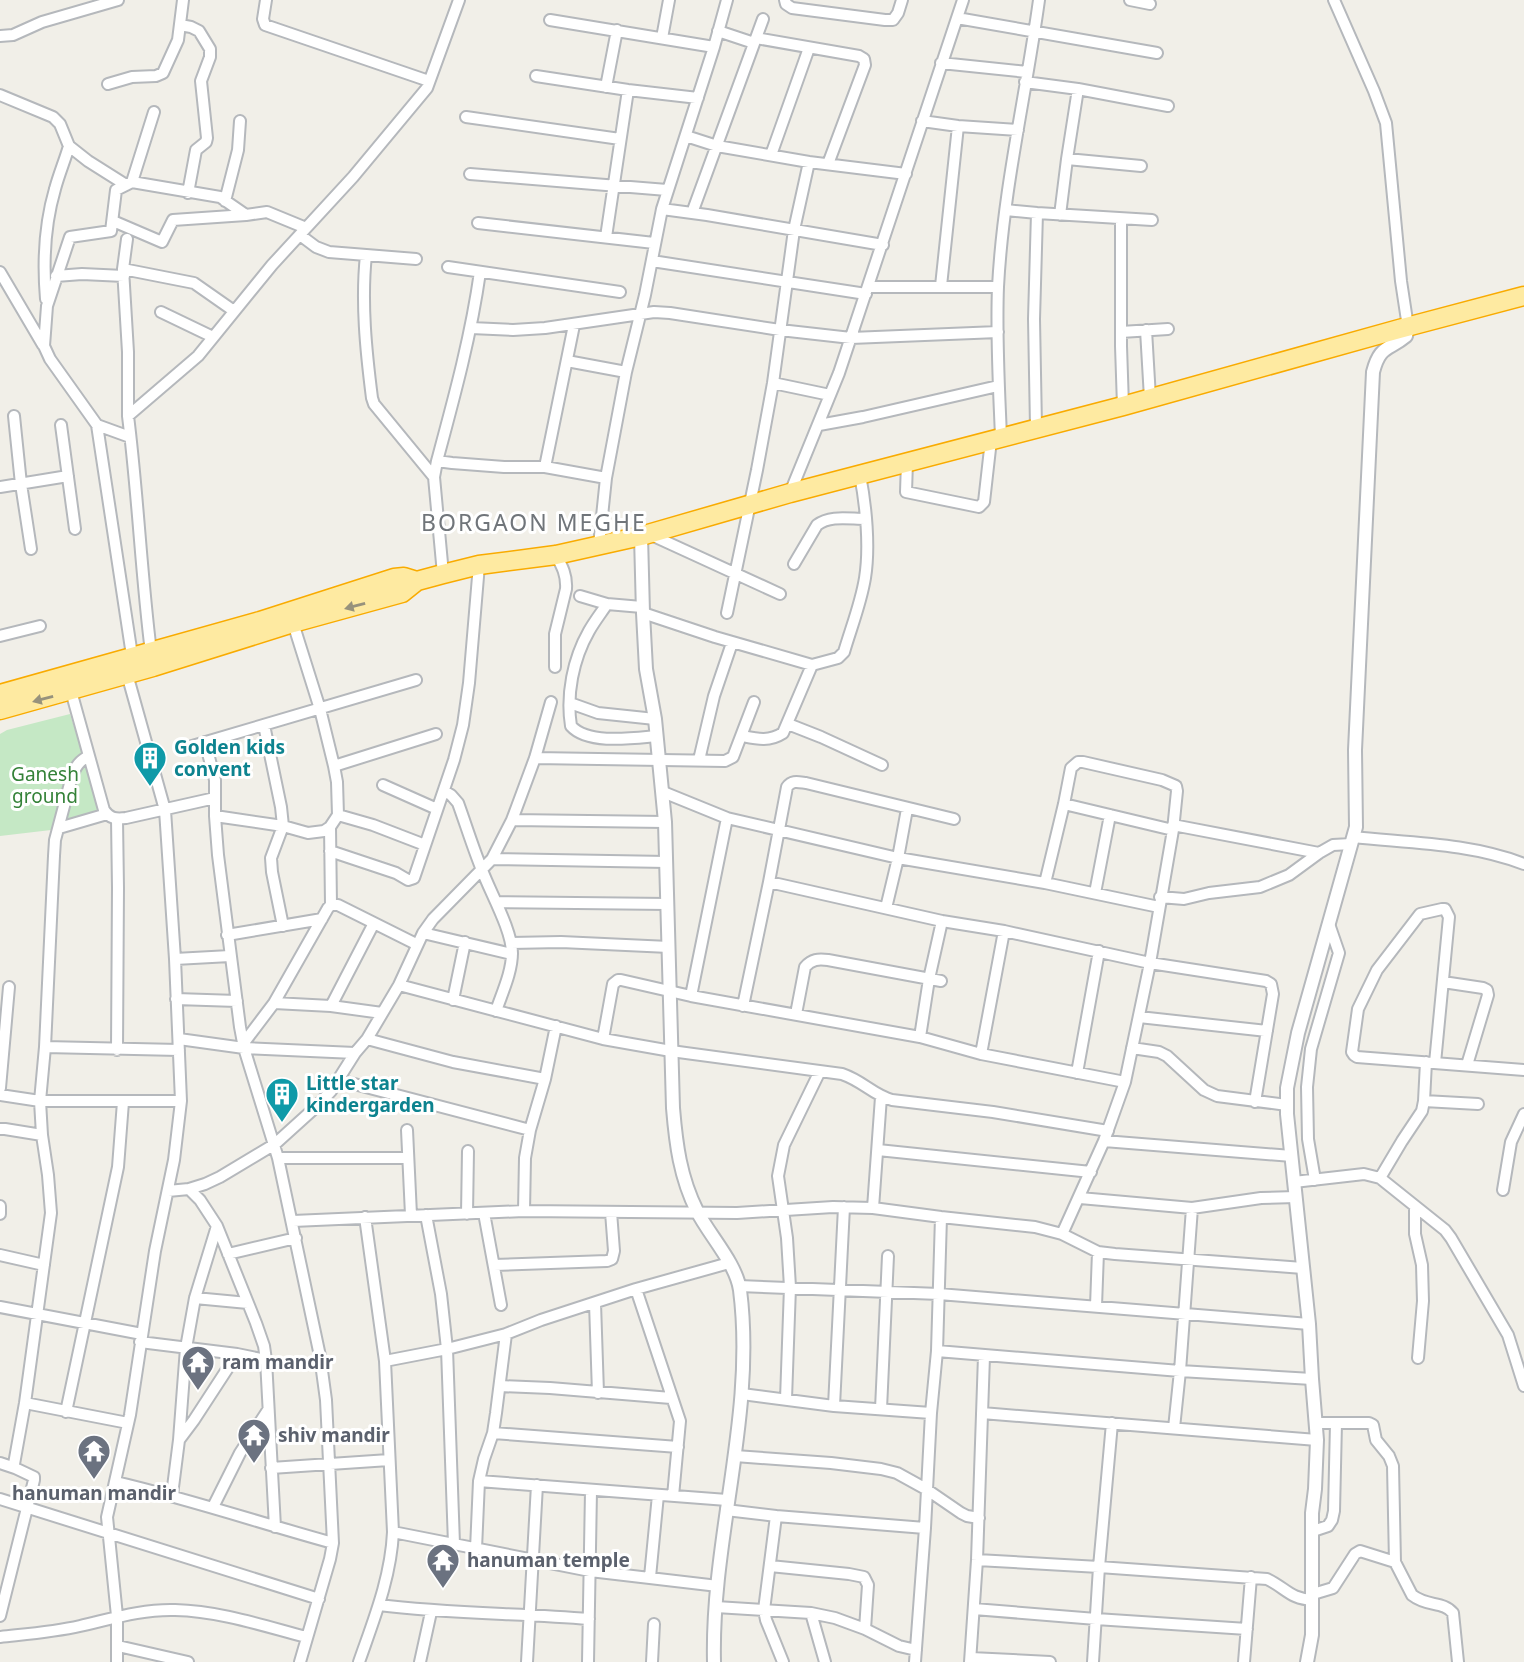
<svg xmlns="http://www.w3.org/2000/svg" width="1524" height="1662" viewBox="0 0 1524 1662" font-family="'Noto Sans',sans-serif">
  <rect width="100%" height="100%" fill="#f1efe8"/>
  <path fill="#c5e8c5" d="M70 714 101 812 51 830 0 836V734L7 730Z"/>
  <g fill="none" stroke-linecap="round" stroke-linejoin="round">
    <defs>
      <path id="minor" d="M266 0 263 19 265 25 429 81
        M785 0 786 4 792 8 885 20H893L898 13 902 0
        M1130 0 1150 4
        M1334 0 1374 91 1386 123 1401 281 1408 327
        M957 18 1157 53
        M550 20 714 47
        M180 25 191 27 199 31 210 49V57L201 81 207 138 206 142 196 150 188 193
        M718 31 754 43
        M0 36 13 35 42 22 118 0
        M662 38 669 0
        M756 38 859 56 864 59 865 65 828 164
        M941 63 1027 72
        M536 76 628 90 698 98
        M1025 82 1078 89 1168 106
        M108 84 132 77 156 76 163 73 178 40 183 0
        M606 87 617 30
        M0 95 53 117 60 124 69 146
        M466 117 620 139
        M922 121 958 126 1018 130
        M686 136 717 146 809 162 906 174
        M771 155 809 48
        M1067 159 1141 166
        M470 174 667 190
        M132 182 154 112
        M225 201 238 150 240 121
        M662 209 707 215 883 245
        M1006 210 1037 213 1152 220
        M692 213 763 19
        M1060 215 1067 159 1078 89
        M1121 219V346L1123 406
        M113 221 162 242 173 220 246 215
        M478 223 654 243
        M300 235 316 247 329 252 416 259
        M606 237 628 90
        M366 255C361 302 366 351 372 398L374 404 434 477
        M652 261 866 294
        M448 267 620 292
        M123 269 127 239
        M0 272 43 345
        M56 276 82 274 124 276
        M941 286 958 126
        M868 287H998
        M46 299C43 264 45 223 55 189 59 174 65 160 69 146L88 161 126 185
        M161 312 213 337
        M471 328 513 330 545 328 654 312 670 313 780 330 851 338 998 332
        M1146 330 1150 398
        M1121 332 1168 329
        M567 361 626 372
        M773 383 830 395
        M14 416 21 484 31 549
        M128 416V352L123 269 194 283 234 311
        M61 425 75 529
        M97 425 133 662
        M819 425 863 417 998 386
        M1036 427 1034 319 1037 213
        M130 437 97 425 50 359 44 346 47 306 70 237 111 231 116 190 132 182 220 197 246 215 267 212 306 228
        M1001 437C999 387 996 337 998 287 1003 190 1026 95 1039 0
        M437 461 452 463 504 467H545L606 478
        M907 462 906 492 979 507 984 502 991 440
        M545 467 574 325
        M0 487 68 476
        M790 493 839 373 963 0
        M649 534 780 594
        M599 545 606 478 626 372 645 295 662 209 714 47 727 0
        M794 564 817 525C830 515 849 519 865 519
        M443 574 434 477 437 461C454 398 471 336 480 272
        M580 596 607 604 642 607
        M607 604C601 613 594 622 589 631 573 659 566 695 571 726 588 745 634 738 657 736
        M643 613 715 637 812 665 838 658 844 652C851 628 861 603 865 578 870 547 866 506 860 475
        M727 613 757 470 773 383 794 230 809 162
        M0 636 40 626
        M151 652C141 573 138 495 128 416L198 356 272 265 353 177 427 88 459 0
        M555 667V634L566 589C567 575 562 566 556 555
        M71 691 104 810C110 819 116 819 126 818L215 798
        M570 703 598 713 655 719
        M788 724 821 737 882 765
        M264 725 281 807 283 826 271 858 272 872 283 926
        M742 736C757 739 769 742 783 733L812 665
        M205 742 215 780V816L218 855 240 1027 244 1048 278 1158 320 1356 326 1400 333 1543 330 1559 300 1662
        M182 749 416 680
        M535 758 725 761 733 757 754 702
        M699 760 714 696 732 643
        M334 766 436 734
        M383 785 437 809
        M444 791 451 795 458 803C466 825 473 848 482 870 490 892 512 930 512 953 512 972 502 993 496 1011
        M663 792 727 818 898 858 1045 883 1159 907
        M1064 804 1173 830
        M338 815 373 825 425 845
        M215 816 283 826 308 833 324 831 330 827 338 815 337 782 334 766 320 709 293 623
        M512 820 665 822
        M1173 825 1319 853
        M330 827 331 905
        M59 828 107 814
        M1353 837C1410 843 1470 843 1524 864
        M330 851 396 873 408 880 414 878 454 760 463 725 469 683 479 565
        M492 859 667 862
        M769 882 942 921 1004 931 1150 963 1266 981 1271 984 1273 994 1255 1102
        M1045 883 1064 804 1071 768 1078 762H1083L1162 780 1176 786 1177 791 1173 830 1150 963 1125 1082 1104 1141 1062 1234
        M1095 893 1110 815
        M1160 897 1184 899 1209 893 1260 887 1289 875 1319 853 1333 845 1351 844
        M496 902 668 904
        M886 908 898 858 907 809
        M423 933 512 954
        M227 935 322 919
        M511 943 561 942 669 947
        M175 959 230 956
        M1443 982 1483 988 1487 990 1488 995 1467 1065
        M399 985 603 1039 671 1051 842 1074C863 1081 873 1095 892 1100L993 1112 1108 1131
        M691 996 727 818
        M176 999 237 1001
        M453 1000 465 942
        M274 1003 331 1006 382 1013
        M331 1006 374 923
        M743 1006 769 882 787 787C792 780 798 782 806 783L954 819
        M796 1014 805 967C812 959 818 959 828 960L941 981
        M1139 1017 1267 1031
        M920 1037 929 979 942 921
        M179 1039 244 1048 355 1053
        M367 1039 453 1062 545 1079
        M603 1039 613 984 618 980H621L691 996 920 1037 981 1054 1125 1082
        M243 1044 274 1003 328 908 331 905H338L416 944
        M45 1047 179 1050
        M1132 1048 1159 1052 1167 1056 1204 1090 1217 1096 1287 1105
        M117 1050 118 888 117 819
        M981 1054 1004 931
        M1435 1063 1449 917 1445 909H1442L1420 914 1377 970 1358 1009 1352 1052 1354 1055 1357 1057 1524 1070
        M1077 1073 1099 951
        M339 1080 530 1130
        M0 1088 9 987
        M0 1095 40 1101H181
        M1424 1101 1478 1104
        M0 1129H5L42 1135
        M407 1130 411 1215
        M1104 1141 1292 1156
        M878 1150 1091 1172
        M278 1158H408
        M1380 1178 1402 1141 1422 1111 1424 1101 1426 1062
        M1315 1180 1308 1139 1307 1087 1311 1049 1339 953 1329 924
        M1294 1182 1364 1174 1380 1178 1445 1230 1451 1238 1508 1335 1524 1386
        M189 1189 200 1200 217 1226 256 1323 264 1346 266 1360 275 1527
        M1503 1190 1511 1142 1524 1114
        M168 1191 189 1189 205 1184 220 1177 275 1144 317 1106 331 1091 355 1053 367 1039 399 985 423 933 433 919 492 859 512 820 535 758 551 702
        M1080 1198 1192 1208 1261 1198 1296 1197
        M0 1206V1214
        M1415 1207V1234L1422 1265 1423 1301 1418 1358
        M873 1208 881 1097
        M524 1211 525 1158 530 1130 545 1079 556 1026
        M484 1213 501 1305
        M467 1214 468 1151
        M426 1215 441 1294 447 1349 454 1544
        M293 1221 524 1211 737 1213 833 1207 873 1208 941 1217 1035 1227 1062 1234 1098 1252 1115 1254 1303 1268
        M228 1254 296 1238
        M0 1255 44 1265
        M494 1265 607 1261 612 1259 614 1251 611 1212
        M739 1286 939 1294 1309 1324
        M636 1289 680 1421 673 1496
        M195 1298 248 1303
        M595 1303 598 1393
        M1096 1306 1098 1252
        M0 1307 142 1334
        M140 1342 237 1354 266 1360
        M937 1351 1180 1371 1312 1379
        M385 1361 447 1349 506 1334 541 1320 636 1289 729 1263
        M500 1386 550 1388 671 1398
        M742 1394 834 1406 931 1413
        M786 1399 790 1287 787 1238 778 1176 784 1145 820 1071
        M25 1403 128 1423
        M834 1406 844 1207
        M881 1409 888 1256
        M66 1412 118 1167 123 1102
        M982 1413 1317 1440
        M1316 1423H1369L1373 1425 1376 1440 1389 1456 1393 1466 1395 1562
        M1174 1428 1180 1371 1192 1208
        M493 1433 678 1447
        M179 1440 194 1420 237 1354
        M735 1456 831 1463 881 1469 897 1473 926 1489 961 1513 967 1516 979 1518
        M0 1463 15 1468
        M271 1468 389 1460
        M479 1481 727 1500
        M116 1482C189 1499 260 1523 333 1543
        M172 1495 179 1440 186 1348 195 1298 217 1226
        M0 1499 319 1599
        M213 1507 240 1453 268 1410
        M726 1510 776 1516 925 1528
        M776 1516 764 1610 766 1620 783 1662
        M1313 1531 1328 1526 1332 1520 1334 1511 1336 1423
        M393 1532 590 1571 718 1586
        M476 1549 479 1481 484 1459 493 1433 496 1413 506 1334
        M977 1560 1099 1567 1267 1579C1286 1588 1290 1599 1313 1600
        M770 1566 849 1574 864 1577 868 1585 865 1629
        M650 1577 658 1495
        M1313 1594 1333 1588 1355 1554 1360 1551 1395 1562 1412 1595C1427 1607 1443 1601 1453 1613L1458 1662
        M379 1605C449 1614 519 1613 589 1619
        M716 1607 811 1613 835 1618 865 1629 899 1646 916 1650
        M974 1609 1096 1619 1247 1629
        M811 1613 825 1662
        M0 1616 34 1480V1477L15 1468 14 1464 25 1403 51 1213 48 1175 42 1135 40 1101 45 1047 54 856 55 840 72 776C76 766 79 761 89 756
        M0 1637C27 1634 54 1632 80 1626 111 1619 142 1609 175 1610 220 1611 264 1626 306 1637
        M118 1646 188 1662
        M971 1658 1050 1662
        M117 1662V1616L107 1517 130 1415 155 1251 174 1160 181 1101 175 959 165 810 127 674
        M359 1662C374 1619 391 1577 393 1532L385 1361 365 1217
        M420 1662 431 1612
        M527 1662 537 1485
        M588 1662 591 1491
        M652 1662 654 1624
        M915 1662 925 1528 931 1413 937 1351 941 1217
        M970 1662 977 1560 984 1356
        M1093 1662 1099 1567 1112 1423
        M1244 1662 1251 1577"/>
      <path id="tertiary" d="M641 536 643 613 646 669 655 719 665 822 673 1108C676 1144 680 1177 697 1211 709 1235 736 1263 740 1290 756 1415 711 1537 714 1662
        M1307 1662 1312 1635V1513L1315 1489 1317 1440 1312 1379 1309 1324 1287 1114V1088L1298 1033 1356 827 1355 750 1373 372C1380 345 1388 351 1406 336L1408 327"/>
      <path id="trunk" d="M0 694 260 621 394 578 404 577 417 581
        M0 710 153 667 293 623 402 593 417 581 443 574 479 565 556 555 641 536 790 493 1123 406 1399 329 1524 296"/>
    </defs>
    <use href="#minor" stroke="#b5b8bc" stroke-width="14"/>
    <use href="#tertiary" stroke="#b5b8bc" stroke-width="16"/>
    <use href="#trunk" stroke="#f9ab00" stroke-width="21"/>
    <use href="#minor" stroke="#fff" stroke-width="10"/>
    <use href="#tertiary" stroke="#fff" stroke-width="12"/>
    <use href="#trunk" stroke="#feeaa1" stroke-width="18"/>
  </g>
  <defs><path id="oneway-solid" d="M-6-.8H1V-3.2L6.5 0L1 3.2V.8H-6Z" transform="scale(1.75)"/></defs>
  <g fill="#97927c">
    <use href="#oneway-solid" transform="translate(355 606) rotate(165)"/>
    <use href="#oneway-solid" transform="translate(43 699) rotate(165)"/>
  </g>
  <defs>
    <symbol id="building-pin" viewBox="-11 -11 22 30"><path d="M0 17L-7.5 6A9.5 9.5 0 1 1 7.5 6Z" fill="#0f9aa8" stroke="#fff"/><path d="M-4-6H4V6H1V3H-1V6H-4ZM-2.5-4.3h1.7v1.8h-1.7ZM.8-4.3h1.7v1.8H.8ZM-2.5-1h1.7V.8h-1.7ZM.8-1h1.7V.8H.8Z" fill="#fff"/></symbol>
    <symbol id="temple-pin" viewBox="-11 -11 22 30"><path d="M0 17L-7.5 6A9.5 9.5 0 1 1 7.5 6Z" fill="#6b7280" stroke="#fff"/><path d="M0-6L5-2H3V0L6.5 2.5H4V6H1.5V3h-3V6H-4V2.5H-6.5L-3 0V-2H-5Z" fill="#fff"/></symbol>
  </defs>
  <g fill-rule="evenodd">
    <use href="#building-pin" x="131" y="739" width="38" height="52"/>
    <use href="#building-pin" x="263" y="1075" width="38" height="52"/>
    <use href="#temple-pin" x="179" y="1343" width="38" height="52"/>
    <use href="#temple-pin" x="235" y="1416" width="38" height="52"/>
    <use href="#temple-pin" x="75" y="1432" width="38" height="52"/>
    <use href="#temple-pin" x="424" y="1541" width="38" height="52"/>
  </g>
  <g text-anchor="middle" dominant-baseline="central" stroke-width="6" stroke-linejoin="round" paint-order="stroke">
    <g font-size="19" font-weight="bold" fill="#0d838f" stroke="#fff" text-anchor="start">
      <text x="174" y="747">Golden kids<tspan x="174" dy="22">convent</tspan></text>
      <text x="306" y="1083">Little star<tspan x="306" dy="22">kindergarden</tspan></text>
    </g>
    <g font-size="19" fill="#348238" stroke="#fff">
      <text x="45" y="774">Ganesh<tspan x="45" dy="22">ground</tspan></text>
    </g>
    <g font-size="19" font-weight="bold" fill="#5b616d" stroke="#fff" text-anchor="start">
      <text x="222" y="1362">ram mandir</text>
      <text x="278" y="1435">shiv mandir</text>
      <text x="94" y="1493" text-anchor="middle">hanuman mandir</text>
      <text x="467" y="1560">hanuman temple</text>
    </g>
    <g font-size="23" letter-spacing="2" fill="#70757a" stroke="#fff">
      <text x="534" y="522">BORGAON MEGHE</text>
    </g>
  </g>
</svg>
